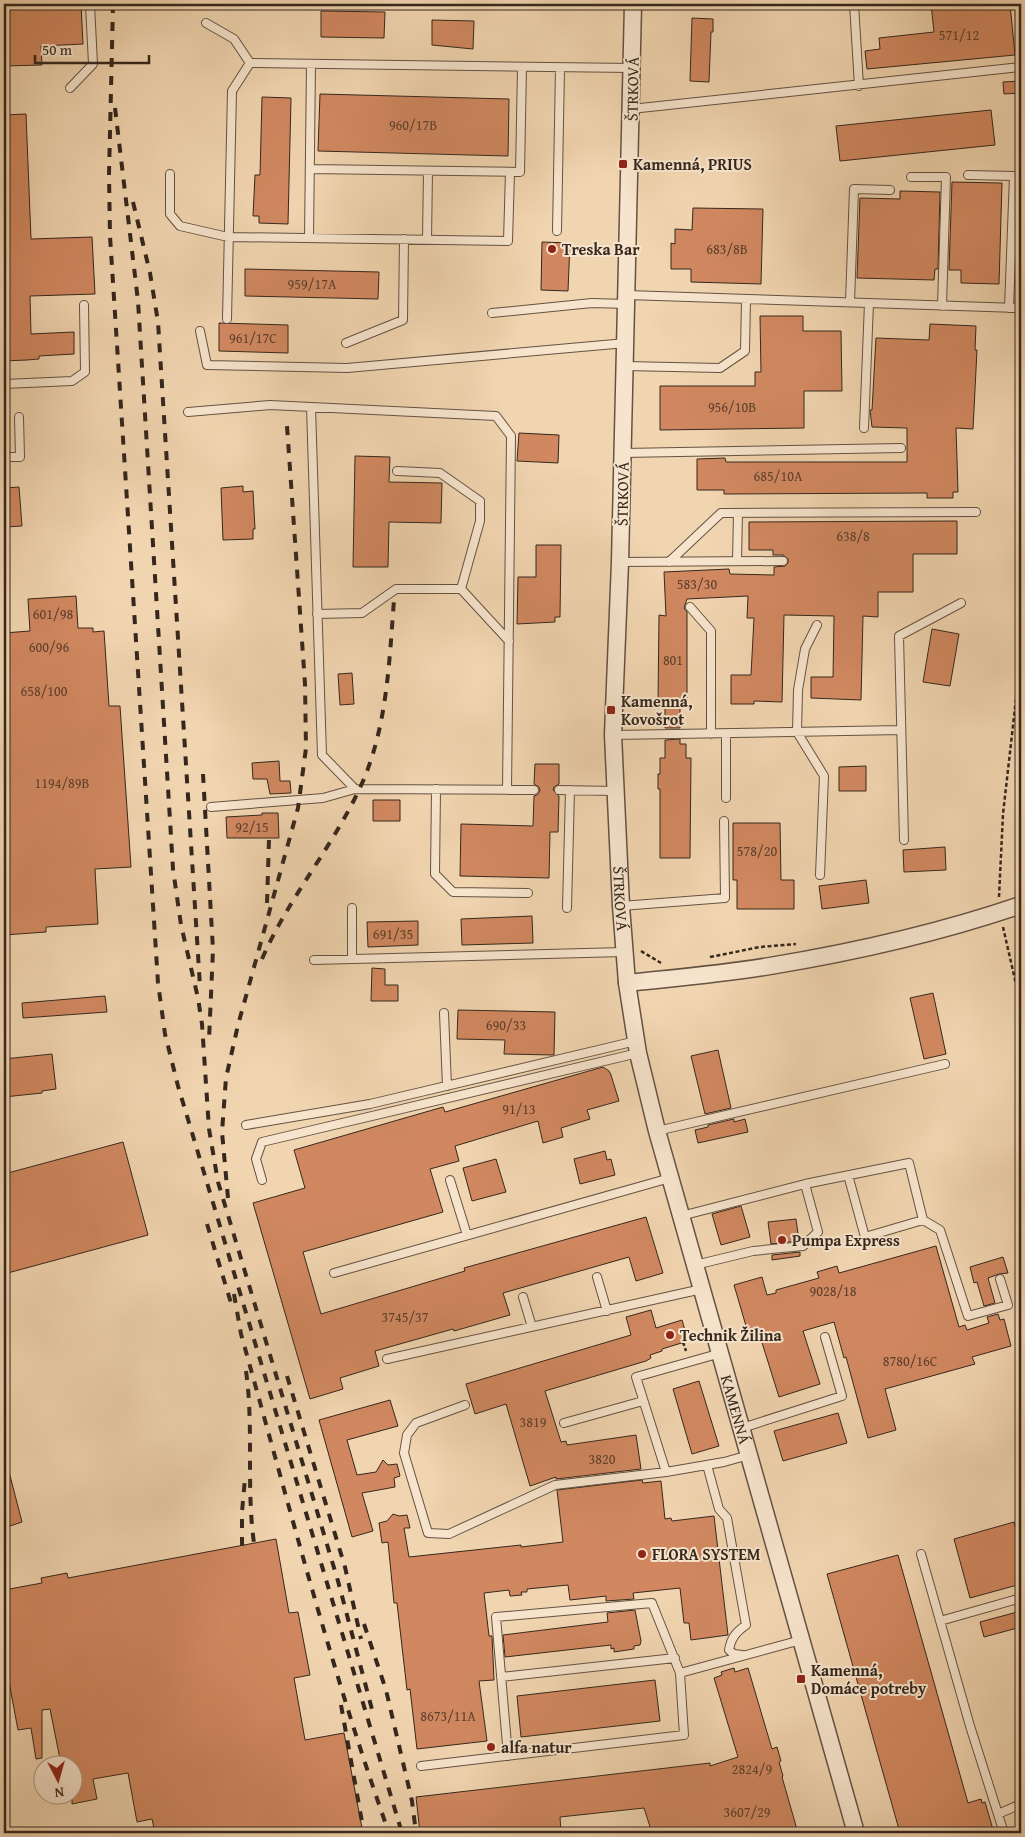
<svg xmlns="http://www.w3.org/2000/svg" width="1025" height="1837" viewBox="0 0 1025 1837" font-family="'Gentium Book Plus',serif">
  <rect width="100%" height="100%" fill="#f1d5b0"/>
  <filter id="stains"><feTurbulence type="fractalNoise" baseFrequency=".004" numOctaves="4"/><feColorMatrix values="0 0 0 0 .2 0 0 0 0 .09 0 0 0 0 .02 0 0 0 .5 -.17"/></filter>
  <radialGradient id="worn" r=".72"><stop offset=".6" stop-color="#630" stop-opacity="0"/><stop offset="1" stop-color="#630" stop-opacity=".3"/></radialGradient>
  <path fill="#d18860" stroke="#35271d" d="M4 4H81L83 44 41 46 42 65 4 66Z
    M931 4H1010L1015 55 867 69 865 51 880 49 879 38 934 32Z
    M321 11 385 12 384 38 321 37Z
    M692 18 713 19V32H711L709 82 690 81Z
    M432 20 474 21 473 49 432 45Z
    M1021 81V93L1004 94 1003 82Z
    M320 94 509 99 508 156 318 151Z
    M262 97 291 98 288 224 259 223V216H253L255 175H260Z
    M991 110 995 145 840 161 836 126Z
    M26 114 31 239 92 237 95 294 30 296 31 334 74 332V354L39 356V359L27 360 4 361V115Z
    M952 182 1002 183 999 284 961 283V270H949Z
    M900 191 940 192 938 269H935L934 280 857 278 860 198 900 199Z
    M693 208 763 209 761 284 691 282V269H671V243L675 244V229L692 230Z
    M542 242 570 243 568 291 541 290Z
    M245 269 379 272 378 299 245 296Z
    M760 316H803V331H841L842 391H804V428L660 430V386H755V372H761Z
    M219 323 288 325V353L219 351Z
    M930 324 976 326 975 350H977L973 429 956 428 958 492H953V498H927V493L724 494V490H697V459L725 458 726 462H907V428L872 427 870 410H872L876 338 929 340Z
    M519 433 559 435 558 463 517 461Z
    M355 456 390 457 389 482 442 483 441 523 389 522 388 567H353Z
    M243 486V492L253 491 255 529H253V539L223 540 221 488Z
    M19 487 22 526 6 527V523H4V488Z
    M957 521V554H913V592H878V617L863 616 861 700 811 698V677H833L834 616 784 615 782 702 754 701V704H731V675H751L754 618H747L748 596 687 599 684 608 687 612V704H680V728H665V704H658L659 615 666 616 664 572 729 569 730 574 774 575V567L785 566 788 563V559L783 555H773V550H749V522Z
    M536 545H561L560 617H555V622L517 624 518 577H536Z
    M76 596 78 628H93V632L104 631 109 706H120L131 867 95 869 98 924 46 927V932L4 935V633L30 631 28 599Z
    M932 629 959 634 950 686 923 682Z
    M352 673 354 704 340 705 338 674Z
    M680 739V744H686V758H691L690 858H660V789H658V774H660V758H665V740Z
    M279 761 280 781H290L291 793 270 794 267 779H253L252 763Z
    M535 764H559V784L554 787 553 790 559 796 558 832H550L549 878 460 876 461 824 533 826 534 796 537 795 540 791 539 787 534 784Z
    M866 766V791H839V767Z
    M373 800H400V821H373Z
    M262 813H278L279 838H227L226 817 262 815Z
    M733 823H780L781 880H794V909H737V880H733Z
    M945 847 946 870 904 872 903 850Z
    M866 880 869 903 822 909 819 886Z
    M532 916 533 943 462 945 461 919Z
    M418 921V945L368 947 367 922Z
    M372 968 385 969V985H398V1001H371Z
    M933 993 946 1054 924 1059 910 998Z
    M105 996 107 1012 23 1018 22 1003Z
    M458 1010 555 1012 554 1055 504 1054 505 1040 457 1039Z
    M718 1050 731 1108 705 1114 691 1056Z
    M52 1054 56 1089 42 1091V1093L4 1097V1059Z
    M603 1067 609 1071 611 1075 619 1101 587 1110 590 1119 561 1128 563 1137 543 1143 538 1121 455 1146 459 1161 430 1169 443 1212 303 1252 321 1314 465 1271 464 1268 646 1217 663 1273 636 1281 629 1257 503 1293 510 1315 454 1331 453 1329 375 1351 379 1366 340 1378 343 1389 310 1399 253 1203 305 1188 294 1150 443 1107 445 1112Z
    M734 1119V1122L745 1119 748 1132 698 1143 695 1130 708 1127V1125Z
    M123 1142 148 1235 4 1274V1174Z
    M605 1151 607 1160 611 1159 615 1175 580 1184 574 1159Z
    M496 1159 506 1192 472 1201 463 1168Z
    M741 1206 750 1237 721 1245 712 1214Z
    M796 1219 799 1241 771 1244 768 1222Z
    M936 1246 959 1327 965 1325 967 1330 989 1323 987 1317 998 1314 1000 1320 1004 1319 1011 1346 972 1357 975 1364 885 1389 896 1430 868 1438 846 1357 844 1358 834 1322 803 1331 820 1384 779 1397 759 1333 749 1336 734 1285 762 1277 767 1295 776 1293V1290L819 1278 817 1272 837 1266 839 1273Z
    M800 1252V1256L772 1260V1255Z
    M1003 1257 1008 1273 999 1274 988 1278 995 1303 984 1306 977 1282 974 1283 970 1267Z
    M651 1310 656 1328 682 1320 688 1341 662 1349V1351L650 1355 651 1358 646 1361 545 1391 561 1442 566 1441 567 1445 636 1435 641 1469 556 1479V1477L530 1486 506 1404 475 1414 466 1384 631 1335 626 1317Z
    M699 1381 719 1446 692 1454 673 1389Z
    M390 1400 398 1426 347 1440 357 1475 376 1472 383 1460 388 1465 397 1464 400 1476 394 1478 395 1487 362 1493 373 1531 352 1537 319 1420Z
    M838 1413 847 1443 783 1461 774 1431Z
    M8 1468 22 1522 4 1528V1469Z
    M642 1480 643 1483 661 1481 665 1519 671 1518 672 1521 714 1516 728 1635 691 1640 689 1623H684L680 1588 633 1593 634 1599 606 1601V1596L570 1600 568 1585 527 1589V1592H521L522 1595 510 1596 509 1590 484 1593 489 1636H492L494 1680 479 1681 487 1741 417 1749 410 1689 407 1690 397 1603H394L388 1542 382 1543 379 1523 387 1521 393 1514 399 1516 407 1515 410 1528H404L409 1557 521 1545V1547L563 1542 557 1490Z
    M1014 1522 1021 1549V1584L970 1598 954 1539Z
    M276 1539 289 1613 298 1612 310 1675 294 1678 305 1740 344 1733 363 1833H155L152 1819 137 1822 128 1773 93 1779 97 1799 72 1804V1764H61L50 1709 42 1710V1758L36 1759 31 1728 18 1730 4 1655V1590L42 1583 41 1578 67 1573 68 1578Z
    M898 1555 968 1803 981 1799 982 1803 985 1802 994 1833H900L827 1574Z
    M635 1610 641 1641 640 1645 634 1646V1649L614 1652V1648L611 1649V1645L505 1657 503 1635 608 1622 607 1613Z
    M1021 1611V1627L984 1637 980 1622Z
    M734 1668 735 1672 748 1668 772 1749 777 1747 781 1761 779 1762 783 1776 782 1777 798 1833H753L751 1827 729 1833H652L644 1808 560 1817 561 1833H420L416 1797 710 1763V1766L738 1757 714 1678 722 1675 721 1672Z
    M655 1680 660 1721 521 1737 517 1696Z"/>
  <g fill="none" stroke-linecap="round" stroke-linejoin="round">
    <defs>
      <path id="lane" d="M854 4 859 86
        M687 5 713 4
        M206 23 234 39 250 63
        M70 88 93 64 90 4
        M631 109 1021 67
        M310 169 520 172 522 67
        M170 174V214L180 226 228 237 508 241 510 172
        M968 175 1014 176 1009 308
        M911 177H946L942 306
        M557 231 560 68
        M309 238 311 64
        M427 239 428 171
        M627 295 1021 308
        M850 302 854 189 890 190
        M492 313 592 303 627 304
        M227 319 232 91 250 63 632 68
        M200 331 207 365 347 368 626 343
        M346 343 403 320 404 239
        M625 366 720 368 745 351 746 299
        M4 384 72 381 85 372 84 305
        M311 407 322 755 355 789
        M188 412 270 405 496 416 511 436 507 790
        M864 428 869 303
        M623 453 901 448
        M4 457H20L19 417
        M397 471 440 473 480 501V521L461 589
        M737 561 738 513
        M620 562 783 561
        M669 562 721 513 976 512
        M690 607 711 631V734
        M317 614 362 613 396 589H461L509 641
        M817 625 805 649 798 690 797 732 824 776 820 875
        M726 734V798
        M613 735 901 730
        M436 789 435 874 453 892 528 893
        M559 790 615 791
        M211 807 323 798 355 789 534 790
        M904 840 899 636 961 603
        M621 906 725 898 724 821
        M352 908V959
        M567 908 570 790
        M314 960 624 952
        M444 1013 447 1086
        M246 1125 370 1104 636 1041
        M657 1131 945 1064
        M848 1175 865 1237 923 1220
        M262 1180 256 1159 262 1142 638 1053
        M450 1180 467 1235
        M681 1216 805 1184 909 1163 923 1220 940 1230 968 1316 1008 1305 1000 1279
        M695 1265 753 1251 803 1246 818 1232 805 1184
        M334 1273 670 1178
        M597 1277 607 1311
        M523 1297 532 1327
        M387 1359 702 1289
        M465 1405 416 1423 407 1435 404 1453 428 1533 449 1534 555 1485 666 1472 724 1462 749 1455
        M564 1423 643 1401
        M742 1428 842 1396 825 1337
        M707 1465 719 1509 727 1518 746 1625C736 1632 731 1638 729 1650L734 1654 742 1655
        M666 1472 636 1377 721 1353
        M921 1554 970 1726 1004 1833
        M940 1621 1021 1598
        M680 1673 801 1640
        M501 1677 675 1658
        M421 1766 684 1735 680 1673 652 1603 496 1617 508 1756
        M998 1814 1021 1804"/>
      <g id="street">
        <path id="s1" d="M633 4 620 562 613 735 621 906 627 983 638 1053 657 1131 856 1833"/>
        <path d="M627 983C674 978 723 974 770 966 855 952 939 933 1021 905"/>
      </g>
    </defs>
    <use href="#lane" stroke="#645242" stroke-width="10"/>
    <use href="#street" stroke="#645242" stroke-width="19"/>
    <path stroke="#35271d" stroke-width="2.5" stroke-dasharray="4 2.5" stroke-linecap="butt" d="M999 897 1003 814 1021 655
      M1003 927 1021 1006
      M641 951 661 963
      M710 957 760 947 796 944
      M683 1342 686 1351"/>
    <use href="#lane" stroke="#f6e4cc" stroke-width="8"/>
    <use href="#street" stroke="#f6e4cc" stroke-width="16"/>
    <path stroke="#35271d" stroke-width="4" stroke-dasharray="9 9" stroke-linecap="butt" d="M113 4 109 175 110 236 158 983 165 1034 178 1086 402 1833
      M115 108 138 301 173 869 181 925 198 998 202 1024 209 1129 218 1182 338 1581 374 1717
      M133 202 150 273 158 322 200 986
      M203 774 213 950 209 1040
      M267 903 269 839
      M262 959C288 899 331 849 359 790 387 731 389 665 394 600
      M228 1198 222 1132 226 1078 238 1025 298 808 306 748 305 684 287 426
      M207 1224 231 1303
      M234 1294 241 1334C288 1501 331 1670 389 1833
      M246 1371C254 1428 246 1486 254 1543
      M287 1376 345 1567 361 1639
      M242 1546V1512L245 1478
      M364 1624 386 1690 412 1801 416 1833
      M341 1705 364 1833"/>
  </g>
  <g fill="#8f2418" stroke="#f6e4cc" stroke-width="2">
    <rect x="618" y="159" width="10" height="10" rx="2.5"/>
    <circle cx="552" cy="249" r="5"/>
    <rect x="606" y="705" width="10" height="10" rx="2.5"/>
    <circle cx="782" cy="1240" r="5"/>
    <circle cx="670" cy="1335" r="5"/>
    <circle cx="642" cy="1554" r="5"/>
    <rect x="796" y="1674" width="10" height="10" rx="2.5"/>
    <circle cx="491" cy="1747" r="5"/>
  </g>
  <g text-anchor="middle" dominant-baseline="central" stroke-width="4" stroke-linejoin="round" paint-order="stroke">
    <g font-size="14" fill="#5c3f2e">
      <text x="959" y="35">571/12</text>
      <text x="413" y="125">960/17B</text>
      <text x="727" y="249">683/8B</text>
      <text x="312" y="284">959/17A</text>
      <text x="253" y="338">961/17C</text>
      <text x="732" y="407">956/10B</text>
      <text x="778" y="476">685/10A</text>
      <text x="853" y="536">638/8</text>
      <text x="697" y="584">583/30</text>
      <text x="53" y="614">601/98</text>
      <text x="49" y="647">600/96</text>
      <text x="673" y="660">801</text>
      <text x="44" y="691">658/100</text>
      <text x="62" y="783">1194/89B</text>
      <text x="252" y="827">92/15</text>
      <text x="757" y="851">578/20</text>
      <text x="393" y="934">691/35</text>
      <text x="506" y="1025">690/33</text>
      <text x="519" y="1109">91/13</text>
      <text x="833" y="1291">9028/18</text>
      <text x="405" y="1317">3745/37</text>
      <text x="910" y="1361">8780/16C</text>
      <text x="533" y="1422">3819</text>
      <text x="602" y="1459">3820</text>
      <text x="448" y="1716">8673/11A</text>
      <text x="752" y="1769">2824/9</text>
      <text x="747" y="1812">3607/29</text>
    </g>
    <g font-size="16" fill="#35271d" stroke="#f6e4cc">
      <text transform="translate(632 89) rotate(-89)">ŠTRKOVÁ</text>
      <text transform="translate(622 494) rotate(-89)">ŠTRKOVÁ</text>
      <text stroke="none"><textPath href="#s1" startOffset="895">ŠTRKOVÁ</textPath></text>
      <text stroke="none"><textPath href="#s1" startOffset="1420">KAMENNÁ</textPath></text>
    </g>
    <g font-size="16" font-weight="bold" fill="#35271d" stroke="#f6e4cc" text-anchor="start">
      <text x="633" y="164">Kamenná, PRIUS</text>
      <text x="562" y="249">Treska Bar</text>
      <text x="621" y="701">Kamenná,<tspan x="621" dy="18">Kovošrot</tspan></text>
      <text x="792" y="1240">Pumpa Express</text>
      <text x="680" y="1335">Technik Žilina</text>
      <text x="652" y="1554">FLORA SYSTEM</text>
      <text x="811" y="1670">Kamenná,<tspan x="811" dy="18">Domáce potreby</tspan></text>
      <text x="501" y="1747">alfa natur</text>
    </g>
  </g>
  <rect width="1025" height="1837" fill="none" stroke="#f1d5b0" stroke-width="20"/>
  <rect x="5" y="5" width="1015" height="1827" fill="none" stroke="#35271d" stroke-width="2.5"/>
  <rect x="10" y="10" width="1005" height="1817" fill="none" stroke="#35271d"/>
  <g transform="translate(58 1780) rotate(174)"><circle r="24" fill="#f6e4cc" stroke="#a99886"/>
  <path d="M0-4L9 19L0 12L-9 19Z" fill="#8f2418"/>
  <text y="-8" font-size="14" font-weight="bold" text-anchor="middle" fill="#35271d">N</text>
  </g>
  <path d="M35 55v8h114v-8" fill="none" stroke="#35271d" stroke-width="2.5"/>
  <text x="42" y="55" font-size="15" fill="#35271d" stroke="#f6e4cc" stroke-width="4" paint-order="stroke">50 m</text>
  <rect width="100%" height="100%" filter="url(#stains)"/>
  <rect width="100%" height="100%" fill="url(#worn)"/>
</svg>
